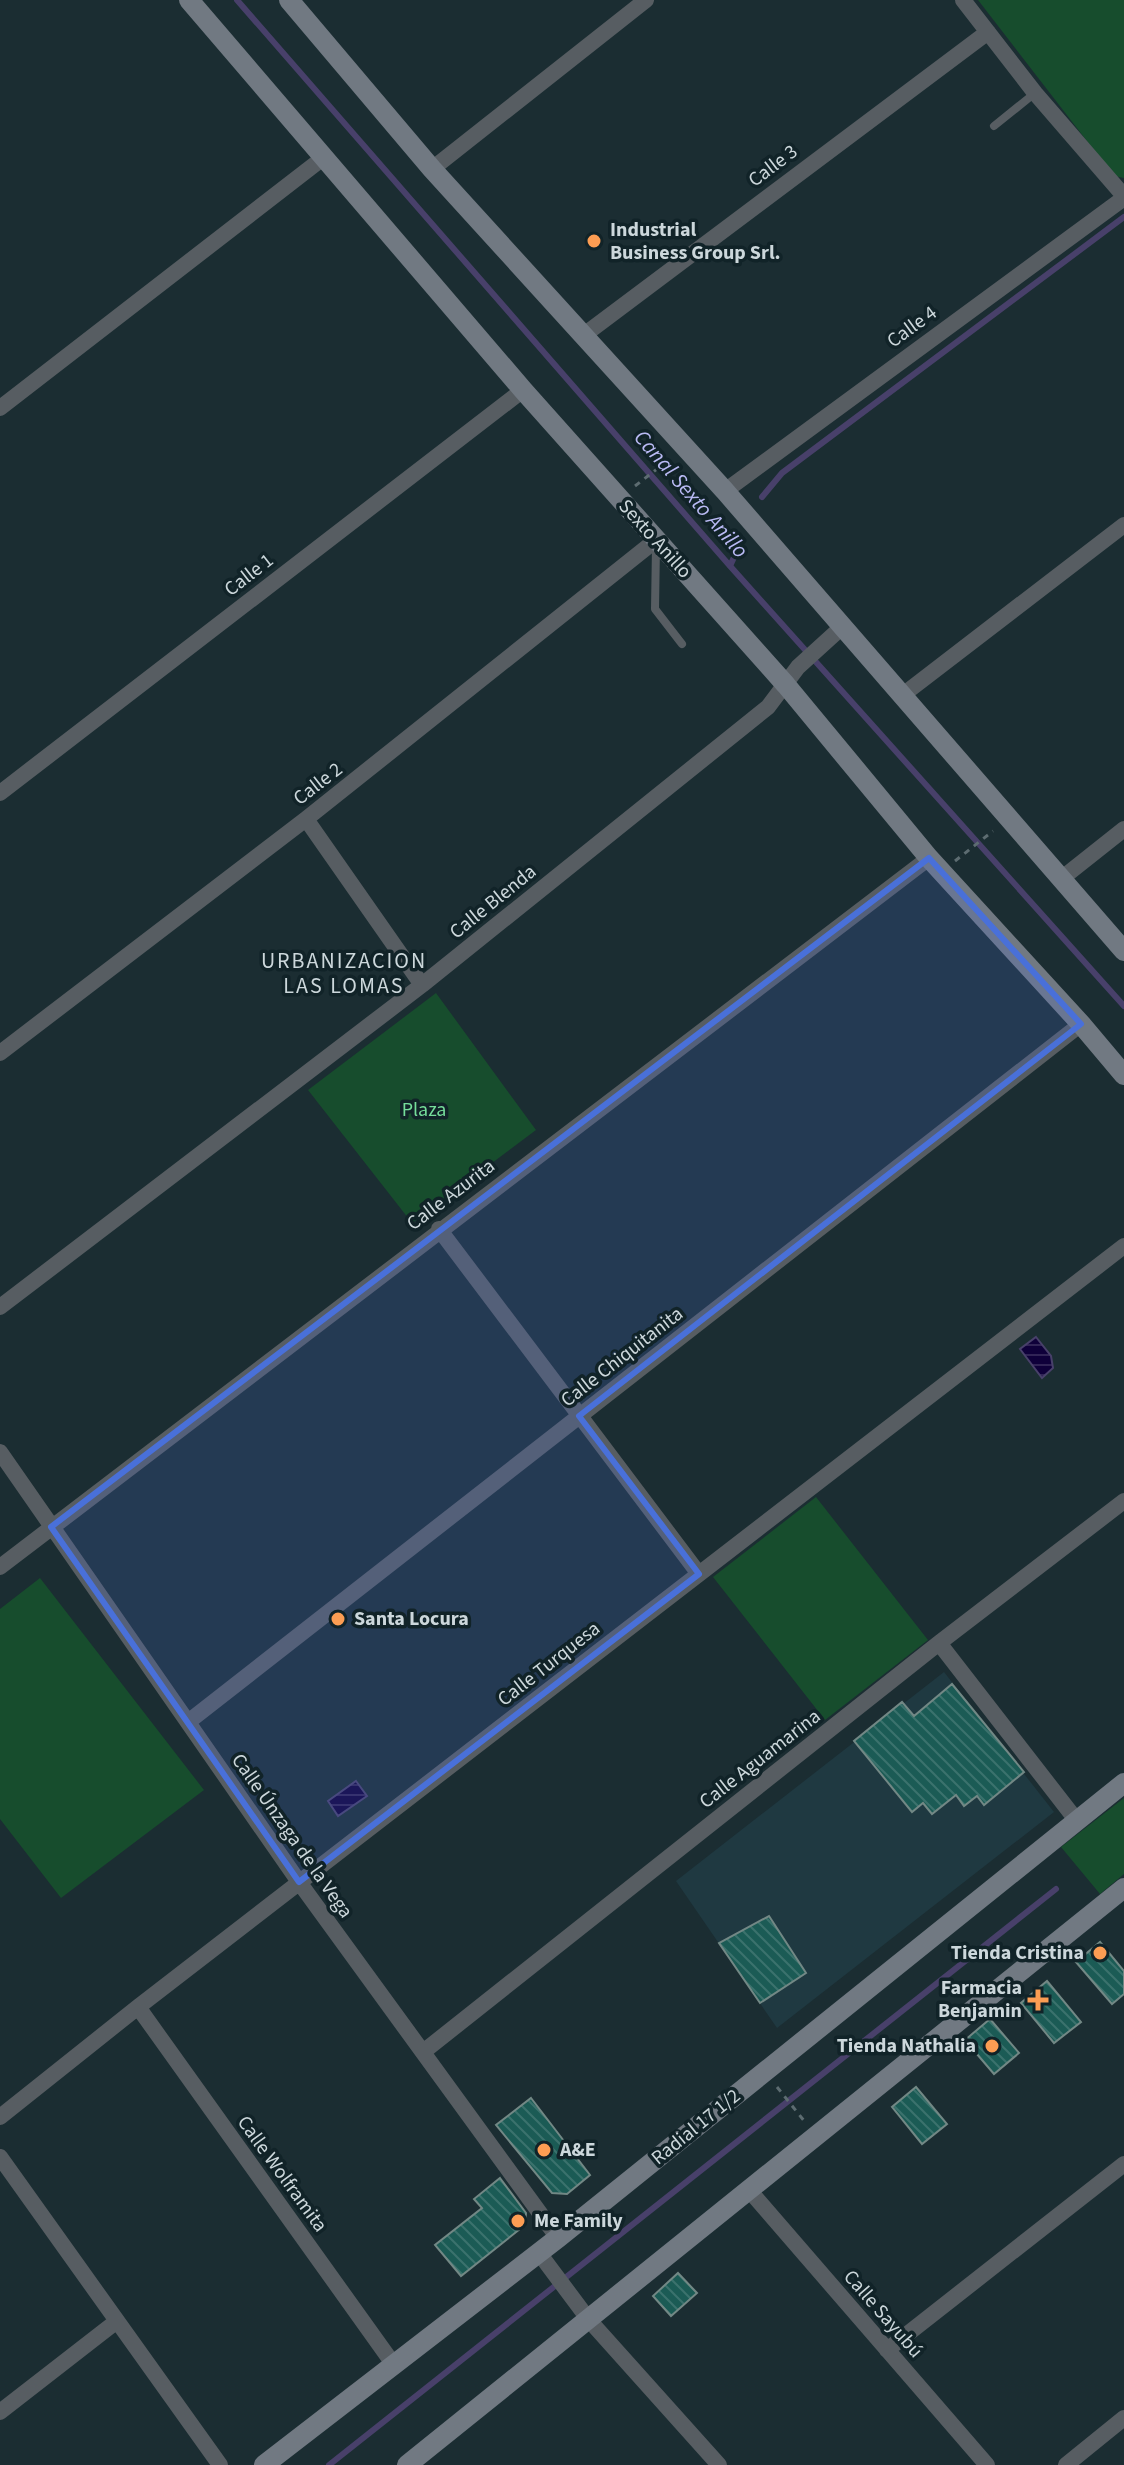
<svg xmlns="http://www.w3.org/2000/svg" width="1124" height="2465" viewBox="0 0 1124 2465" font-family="'Source Sans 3',sans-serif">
  <defs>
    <pattern id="water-rules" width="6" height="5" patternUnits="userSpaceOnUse" patternTransform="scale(2)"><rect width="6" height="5" fill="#0f003a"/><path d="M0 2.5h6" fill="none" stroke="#312456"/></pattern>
    <pattern id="building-back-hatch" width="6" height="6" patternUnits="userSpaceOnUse" patternTransform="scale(2)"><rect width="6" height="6" fill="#1b5b55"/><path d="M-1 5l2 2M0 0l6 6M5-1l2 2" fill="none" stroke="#3b726d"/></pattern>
  </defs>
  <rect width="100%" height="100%" fill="#1b2d32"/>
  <path fill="#1f3941" d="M944 1672 1054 1812 777 2028 676 1881Z"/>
  <path fill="#174d2d" d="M978 0H1124V178L1114 176Z
    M436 993 536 1130 412 1223 308 1090Z
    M816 1497 928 1640 825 1720 713 1577Z
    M40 1578 204 1790 61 1898 0 1819V1609Z
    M1124 1798V1874L1100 1894 1061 1847Z"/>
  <path fill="url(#water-rules)" stroke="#48406a" stroke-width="2" d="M1036 1337 1051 1356 1053 1368 1042 1378 1020 1349Z
    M356 1781 367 1796 338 1816 328 1801Z"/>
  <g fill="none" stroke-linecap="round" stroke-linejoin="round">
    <path stroke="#48406a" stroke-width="6" d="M237 0 730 566 1124 1006
      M762 497 782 473 1124 217
      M730 566 742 540
      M329 2465 1056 1889"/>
  </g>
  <path fill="url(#building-back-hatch)" stroke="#728885" stroke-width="2" d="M952 1684 1024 1772 984 1805 977 1796 964 1806 956 1795 932 1814 923 1803 912 1812 854 1741 902 1702 914 1716Z
    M769 1916 806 1973 760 2003 719 1943Z
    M1100 1942 1124 1971V1994L1112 2004 1076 1962Z
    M1047 1981 1081 2022 1054 2043 1021 2003Z
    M990 2019 1019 2053 994 2074 965 2040Z
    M916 2087 947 2124 922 2144 892 2107Z
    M531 2098 590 2175 567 2194 552 2193 496 2125Z
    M500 2178 526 2213 525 2225 461 2276 435 2245 482 2208 474 2199Z
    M678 2273 697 2293 671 2316 653 2296Z"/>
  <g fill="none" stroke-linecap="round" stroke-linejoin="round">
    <path stroke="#5d6c71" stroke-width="3" stroke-dasharray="6 6" stroke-linecap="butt" d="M635 486 670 459
      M955 861 993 831
      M777 2087 805 2122"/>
    <path stroke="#575d62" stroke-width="8" d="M994 126 1035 93
      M656 546 655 609 682 644"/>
    <path stroke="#575d62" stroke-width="16" d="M963 0 1035 93 1124 196
      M432 169 646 0
      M584 335 988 32
      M0 408 323 158
      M725 491 1124 198
      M904 694 1124 525
      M0 793 523 390
      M306 819 422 985
      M1061 879 1124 829
      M0 1053 306 819 656 540
      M439 1229 699 1574
      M0 1307 422 985 768 707 798 667 842 627
      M0 1452 299 1882 558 2238
      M0 1567 929 858
      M939 1643 1077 1821
      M188 1722 1081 1024
      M138 2007 394 2365
      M423 2052 939 1643 1124 1501
      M0 2117 138 2007 1124 1246
      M0 2157 220 2465
      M749 2190 987 2465
      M539 2253 589 2320 719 2465
      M887 2350 1124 2164
      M0 2412 117 2321
      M1066 2465 1124 2418"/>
    <path stroke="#717982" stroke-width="20" d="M189 0 523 390 786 685 929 858 1081 1024 1124 1075
      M289 0 432 169 725 491 1124 951
      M264 2465 558 2238 1124 1783
      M407 2465 1124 1888"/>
  </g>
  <path fill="#4970d9" fill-opacity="0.2" stroke="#4970d9" stroke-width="6" stroke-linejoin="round" d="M929 858 1081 1024 579 1416 699 1574 299 1882 51 1527Z"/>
  <g fill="#fc9d53" stroke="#112328" stroke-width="3">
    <circle cx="594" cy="241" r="8"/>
    <circle cx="338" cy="1619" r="8"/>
    <circle cx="1100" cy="1953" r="8"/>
    <path d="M1034 1988h8v8h8v8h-8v8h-8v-8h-8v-8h8z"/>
    <circle cx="992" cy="2046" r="8"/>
    <circle cx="544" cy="2150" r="8"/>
    <circle cx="518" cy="2221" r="8"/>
  </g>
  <g text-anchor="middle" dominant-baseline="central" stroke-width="7" stroke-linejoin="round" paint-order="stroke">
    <g font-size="20" fill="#ccd7db" stroke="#112328">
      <text transform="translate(773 166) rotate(-37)">Calle 3</text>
      <text transform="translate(912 327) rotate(-36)">Calle 4</text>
      <text transform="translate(655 539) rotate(48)">Sexto Anillo</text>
      <text transform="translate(249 575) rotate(-38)">Calle 1</text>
      <text transform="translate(318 784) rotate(-38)">Calle 2</text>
      <text transform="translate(493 902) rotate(-39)">Calle Blenda</text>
      <text transform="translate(451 1195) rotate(-37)">Calle Azurita</text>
      <text transform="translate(622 1357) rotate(-38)">Calle Chiquitanita</text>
      <text transform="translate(549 1664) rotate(-38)">Calle Turquesa</text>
      <text transform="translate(760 1759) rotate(-38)">Calle Aguamarina</text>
      <text transform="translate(292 1836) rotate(55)">Calle Únzaga de la Vega</text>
      <text transform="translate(696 2127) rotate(-39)">Radial 17 1/2</text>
      <text transform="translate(282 2174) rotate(54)">Calle Wolframita</text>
      <text transform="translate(883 2314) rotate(49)">Calle Sayubú</text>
    </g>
    <g font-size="20" font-weight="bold" fill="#ccd7db" stroke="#112328" text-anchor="start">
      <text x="610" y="230">Industrial<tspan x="610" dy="23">Business Group Srl.</tspan></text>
      <text x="354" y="1619">Santa Locura</text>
      <text x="1084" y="1953" text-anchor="end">Tienda Cristina</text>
      <text x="1022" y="1988" text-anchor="end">Farmacia<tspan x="1022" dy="23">Benjamin</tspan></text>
      <text x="976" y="2046" text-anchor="end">Tienda Nathalia</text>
      <text x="560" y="2150">A&amp;E</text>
      <text x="534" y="2221">Me Family</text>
    </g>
    <g font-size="20" fill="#75dd9a" stroke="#112328">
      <text x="424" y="1110">Plaza</text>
    </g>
    <g font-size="22" font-style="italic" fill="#b9baf4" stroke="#112328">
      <text transform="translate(691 494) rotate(49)">Canal Sexto Anillo</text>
    </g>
    <g font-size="22" letter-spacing="2" fill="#ccd7db" stroke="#112328">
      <text x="344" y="961">URBANIZACION<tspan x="344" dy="25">LAS LOMAS</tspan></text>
    </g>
  </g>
</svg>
